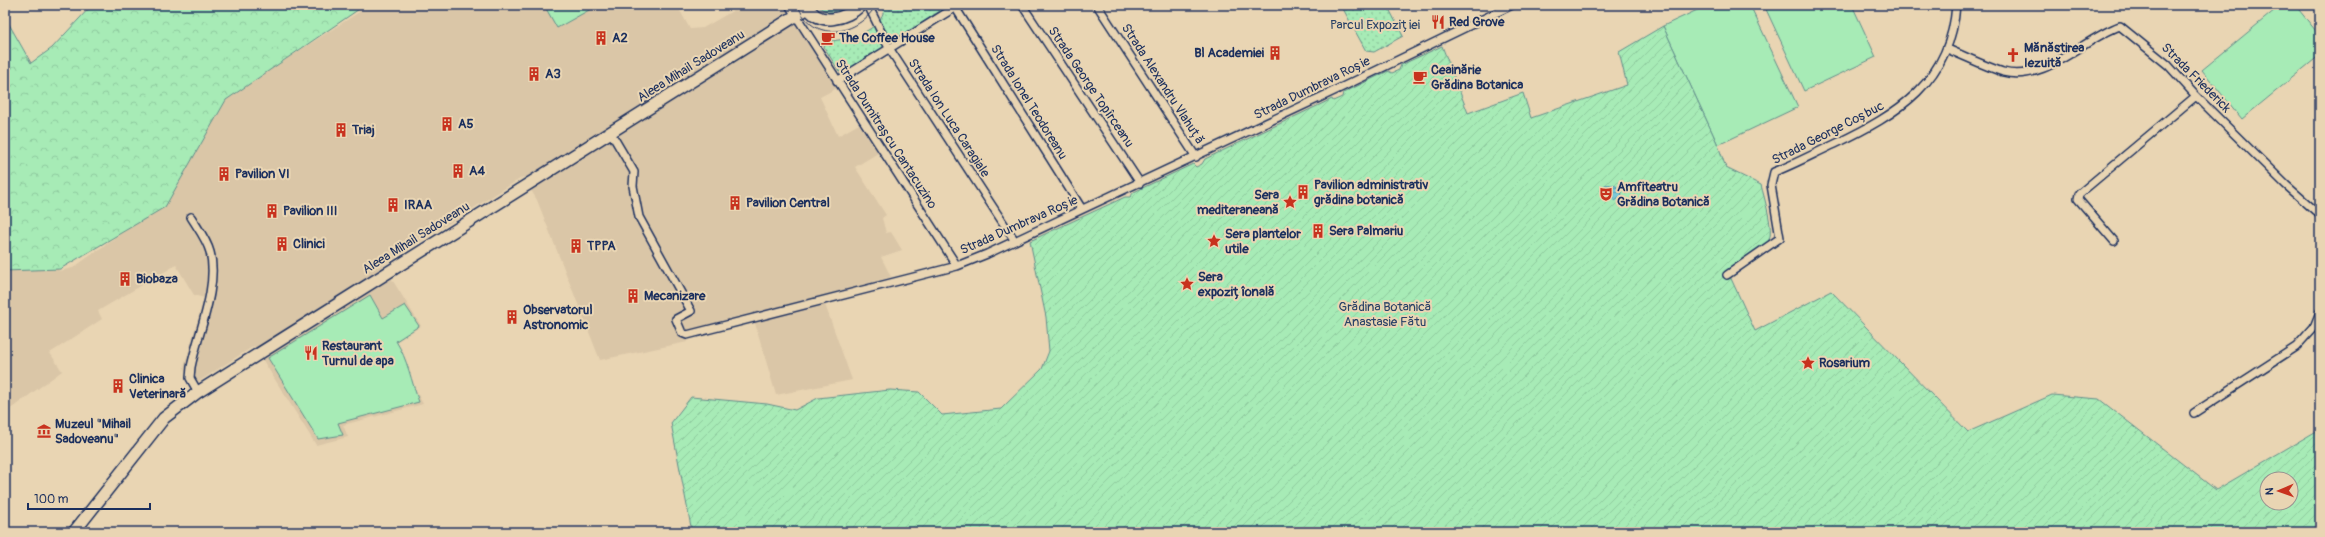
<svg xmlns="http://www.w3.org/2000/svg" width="2325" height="537" viewBox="0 0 2325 537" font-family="Pangolin,sans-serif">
  <defs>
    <pattern id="forest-crowns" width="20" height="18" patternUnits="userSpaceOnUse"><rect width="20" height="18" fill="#a7ebb6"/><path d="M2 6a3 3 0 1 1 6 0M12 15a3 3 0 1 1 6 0" fill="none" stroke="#8fca9f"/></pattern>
    <pattern id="park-dots" width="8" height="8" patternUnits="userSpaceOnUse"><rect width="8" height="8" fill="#a7ebb6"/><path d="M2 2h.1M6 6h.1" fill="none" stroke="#8fca9f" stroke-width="1.8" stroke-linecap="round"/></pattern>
    <pattern id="garden-furrows" width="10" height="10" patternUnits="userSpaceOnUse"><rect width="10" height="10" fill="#a7ebb6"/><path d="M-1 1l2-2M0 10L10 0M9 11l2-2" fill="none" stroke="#8fca9f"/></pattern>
    <pattern id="water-rules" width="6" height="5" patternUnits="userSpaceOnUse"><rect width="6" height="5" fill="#7ac8d7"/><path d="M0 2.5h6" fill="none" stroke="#63a3b2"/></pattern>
  </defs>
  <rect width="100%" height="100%" fill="#e9d5b3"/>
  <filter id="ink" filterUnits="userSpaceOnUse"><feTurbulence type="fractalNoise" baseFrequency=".025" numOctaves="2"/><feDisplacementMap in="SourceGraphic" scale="8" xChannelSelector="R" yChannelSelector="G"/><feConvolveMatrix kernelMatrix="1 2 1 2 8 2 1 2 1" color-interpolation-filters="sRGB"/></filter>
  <g filter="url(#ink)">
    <path fill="#dac6a7" d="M370 5H686L679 9 690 29 703 28 743 5H783L837 88 820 97 838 136 859 124 878 153 855 167 886 215 882 218 886 233 891 232 902 250 881 257 891 277 822 296 852 380 776 395 752 313 688 330 687 342 600 360 537 200 523 177 383 265 421 326 396 342 410 380 423 404 343 425 348 437 316 445 254 346 190 387 184 367 204 298 194 295 176 265 98 311 102 319 50 353 62 371 5 413V255L42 238 59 271 73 268 162 204 226 98Z"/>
    <path fill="#a7ebb6" stroke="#618d8a" d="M544 5H598L557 28Z
      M1708 5H1750L1798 107 1718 145 1663 26Z
      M1764 5H1852L1876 57 1804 91Z
      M2281 5H2295L2320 36V55L2242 119 2202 70Z
      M370 295 383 318 405 305 419 326 396 341C408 360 411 381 419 402L338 423 343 435 318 439 268 358Z"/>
    <path fill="url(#forest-crowns)" stroke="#618d8a" d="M92 5H365L226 100 165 207 60 269 5 271V17L31 63 52 48Z"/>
    <path fill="url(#park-dots)" stroke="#618d8a" d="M817 5H849C839 13 825 14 817 5Z
      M886 5H949L843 74 839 71 824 47 827 41C843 41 871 34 880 19 883 15 884 10 886 5Z
      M1341 5H1387L1403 36 1374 52 1366 51Z"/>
    <path fill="url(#garden-furrows)" stroke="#618d8a" fill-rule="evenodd" d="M1663 26 1718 145 1726 168 1761 185C1764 197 1774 229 1769 240 1763 251 1738 264 1728 272L1755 331 1831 291 1968 432 2052 395 2099 399 2216 490 2320 429V532H692L671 423 691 397 767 404 795 410 818 398 890 390 919 392 942 415 1001 409 1042 369 1049 351 1046 317 1030 241 1125 197H1130L1134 192 1193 164 1196 167 1202 164 1205 159 1332 99 1333 101 1342 97 1343 93 1388 71 1392 73 1399 70 1401 65 1442 46 1468 113 1523 93 1531 118 1627 85 1619 52ZM2267 479H2291V503H2267Z"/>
    <path fill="url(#water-rules)" stroke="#548ba7" d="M1605 185C1614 184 1621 186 1622 196L1615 201 1601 190Z"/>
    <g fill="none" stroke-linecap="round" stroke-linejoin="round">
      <defs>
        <path id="street" d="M789 5 957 266
          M868 5 889 48 1015 241
          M1022 5 1140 183
          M1097 5 1196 157
          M955 7 1082 209
          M1947 49C1965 56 1984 66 2003 72 2046 83 2082 39 2120 26L2168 65 2196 96 2286 185 2320 215
          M837 81 959 5
          M611 133 634 172 633 186 639 217 691 311 676 319 682 333 687 335 957 266 987 254 1334 91 1512 5
          M191 217C197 227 207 240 210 252 219 286 198 333 191 367L190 378 198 392
          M2114 241 2078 199 2079 194 2196 96
          M1727 275 1780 238 1771 185 1774 172C1795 164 1815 153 1835 144 1898 114 1951 82 1956 5
          M2194 413 2296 347 2314 327 2320 312"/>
        <path id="secondary" d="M807 5C817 28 847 19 861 5
          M74 532 164 418 198 392 808 8"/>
      </defs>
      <use href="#street" stroke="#1b2f5e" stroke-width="10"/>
      <use href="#secondary" stroke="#1b2f5e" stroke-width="14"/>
      <use href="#street" stroke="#e9d5b3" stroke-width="7"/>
      <use href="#secondary" stroke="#e9d5b3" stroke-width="11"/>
      <path stroke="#1b2f5e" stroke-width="1" d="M798 5C811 44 859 36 876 5"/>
    </g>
  </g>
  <defs>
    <symbol id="restaurant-bare" viewBox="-9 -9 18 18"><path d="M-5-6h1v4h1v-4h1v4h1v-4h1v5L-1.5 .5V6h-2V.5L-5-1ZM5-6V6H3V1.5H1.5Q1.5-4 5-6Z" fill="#c8321e" stroke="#e9d5b3" stroke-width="2.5" paint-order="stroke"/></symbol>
    <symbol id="building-bare" viewBox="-9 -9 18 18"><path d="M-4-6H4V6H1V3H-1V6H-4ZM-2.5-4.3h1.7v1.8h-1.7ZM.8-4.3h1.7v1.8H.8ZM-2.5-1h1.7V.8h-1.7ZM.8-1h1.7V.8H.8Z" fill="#c8321e" stroke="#e9d5b3" stroke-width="2.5" paint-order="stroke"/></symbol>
    <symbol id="cafe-bare" viewBox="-9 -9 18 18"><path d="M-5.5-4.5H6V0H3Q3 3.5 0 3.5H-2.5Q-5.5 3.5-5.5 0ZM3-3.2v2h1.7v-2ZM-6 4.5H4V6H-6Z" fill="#c8321e" stroke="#e9d5b3" stroke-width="2.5" paint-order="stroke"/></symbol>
    <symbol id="church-bare" viewBox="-9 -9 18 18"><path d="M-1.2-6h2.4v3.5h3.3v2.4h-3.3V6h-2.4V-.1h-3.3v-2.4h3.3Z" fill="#c8321e" stroke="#e9d5b3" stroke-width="2.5" paint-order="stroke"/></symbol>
    <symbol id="theatre-bare" viewBox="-9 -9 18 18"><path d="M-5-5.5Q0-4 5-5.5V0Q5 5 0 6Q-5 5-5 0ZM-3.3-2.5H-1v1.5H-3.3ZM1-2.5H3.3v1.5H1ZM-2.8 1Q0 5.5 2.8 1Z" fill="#c8321e" stroke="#e9d5b3" stroke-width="2.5" paint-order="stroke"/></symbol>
    <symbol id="sight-bare" viewBox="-9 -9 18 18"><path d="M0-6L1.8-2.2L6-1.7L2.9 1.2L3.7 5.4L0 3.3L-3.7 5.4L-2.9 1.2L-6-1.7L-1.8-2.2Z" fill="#c8321e" stroke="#e9d5b3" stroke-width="2.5" paint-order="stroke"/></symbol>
    <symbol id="museum-bare" viewBox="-9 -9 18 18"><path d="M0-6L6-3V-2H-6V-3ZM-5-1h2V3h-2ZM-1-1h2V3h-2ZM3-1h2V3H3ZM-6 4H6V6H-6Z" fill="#c8321e" stroke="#e9d5b3" stroke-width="2.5" paint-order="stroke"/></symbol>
  </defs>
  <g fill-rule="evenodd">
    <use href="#restaurant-bare" x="1428" y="12" width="20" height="20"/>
    <use href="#building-bare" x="591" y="28" width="20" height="20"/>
    <use href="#cafe-bare" x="818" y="28" width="20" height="20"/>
    <use href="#building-bare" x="1265" y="43" width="20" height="20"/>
    <use href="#church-bare" x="2003" y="45" width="20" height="20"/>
    <use href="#building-bare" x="524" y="64" width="20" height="20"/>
    <use href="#cafe-bare" x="1410" y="67" width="20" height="20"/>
    <use href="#building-bare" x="437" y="114" width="20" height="20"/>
    <use href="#building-bare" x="331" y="120" width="20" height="20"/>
    <use href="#building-bare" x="448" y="161" width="20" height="20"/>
    <use href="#building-bare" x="214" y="164" width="20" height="20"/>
    <use href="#building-bare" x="1293" y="182" width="20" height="20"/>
    <use href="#theatre-bare" x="1596" y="184" width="20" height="20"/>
    <use href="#sight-bare" x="1280" y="192" width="20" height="20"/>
    <use href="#building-bare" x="725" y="193" width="20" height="20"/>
    <use href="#building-bare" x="383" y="195" width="20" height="20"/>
    <use href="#building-bare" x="262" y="201" width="20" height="20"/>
    <use href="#building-bare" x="1308" y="221" width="20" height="20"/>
    <use href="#sight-bare" x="1204" y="231" width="20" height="20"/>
    <use href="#building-bare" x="272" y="234" width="20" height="20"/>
    <use href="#building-bare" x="566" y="236" width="20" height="20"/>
    <use href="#building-bare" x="115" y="269" width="20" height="20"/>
    <use href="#sight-bare" x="1177" y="274" width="20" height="20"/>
    <use href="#building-bare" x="623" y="286" width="20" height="20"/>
    <use href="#building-bare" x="502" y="307" width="20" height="20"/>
    <use href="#restaurant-bare" x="301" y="343" width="20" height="20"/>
    <use href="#sight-bare" x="1798" y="353" width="20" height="20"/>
    <use href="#building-bare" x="108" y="376" width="20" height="20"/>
    <use href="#museum-bare" x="34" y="421" width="20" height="20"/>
  </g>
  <g text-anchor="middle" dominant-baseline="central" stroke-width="4" stroke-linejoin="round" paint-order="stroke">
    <g font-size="13" font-weight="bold" fill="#1b2f5e" stroke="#e9d5b3" text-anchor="start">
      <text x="1449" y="22">Red Grove</text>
      <text x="612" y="38">A2</text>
      <text x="839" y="38">The Coffee House</text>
      <text x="2024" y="48">Mănăstirea<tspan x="2024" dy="15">Iezuită</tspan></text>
      <text x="1264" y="53" text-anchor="end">Bl Academiei</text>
      <text x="1431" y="70">Ceainărie<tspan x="1431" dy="15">Grădina Botanica</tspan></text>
      <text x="545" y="74">A3</text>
      <text x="458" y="124">A5</text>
      <text x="352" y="130">Triaj</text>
      <text x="469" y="171">A4</text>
      <text x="235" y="174">Pavilion VI</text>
      <text x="1314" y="185">Pavilion administrativ<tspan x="1314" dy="15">grădina botanică</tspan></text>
      <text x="1617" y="187">Amfiteatru<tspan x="1617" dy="15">Grădina Botanică</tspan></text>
      <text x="1279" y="195" text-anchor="end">Sera<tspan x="1279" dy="15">mediteraneană</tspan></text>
      <text x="746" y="203">Pavilion Central</text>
      <text x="404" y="205">IRAA</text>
      <text x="283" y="211">Pavilion III</text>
      <text x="1329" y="231">Sera Palmariu</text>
      <text x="1225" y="234">Sera plantelor<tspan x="1225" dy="15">utile</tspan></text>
      <text x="293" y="244">Clinici</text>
      <text x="587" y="246">TPPA</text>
      <text x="1198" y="277">Sera<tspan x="1198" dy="15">expozițîonală</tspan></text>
      <text x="136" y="279">Biobaza</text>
      <text x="644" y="296">Mecanizare</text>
      <text x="523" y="310">Observatorul<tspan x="523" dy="15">Astronomic</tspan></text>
      <text x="322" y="346">Restaurant<tspan x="322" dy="15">Turnul de apa</tspan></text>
      <text x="1819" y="363">Rosarium</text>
      <text x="129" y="379">Clinica<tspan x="129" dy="15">Veterinară</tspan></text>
      <text x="55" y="424">Muzeul "Mihail<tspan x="55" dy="15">Sadoveanu"</tspan></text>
    </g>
    <g font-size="13" fill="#294267" stroke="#e9d5b3">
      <text x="1375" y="25">Parcul Expoziției</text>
      <text x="1385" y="307">Grădina Botanică<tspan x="1385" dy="15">Anastasie Fătu</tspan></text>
    </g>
    <g font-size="13" fill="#1b2f5e" stroke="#e9d5b3">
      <text transform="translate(691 66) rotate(-32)">Aleea Mihail Sadoveanu</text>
      <text transform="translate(2196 78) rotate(45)">Strada Friederick</text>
      <text transform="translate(1163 84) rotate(57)">Strada Alexandru Vlahuță</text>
      <text transform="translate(1091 87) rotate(56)">Strada George Topîrceanu</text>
      <text transform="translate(1312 88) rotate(-26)">Strada Dumbrava Roșie</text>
      <text transform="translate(1029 102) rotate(58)">Strada Ionel Teodoreanu</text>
      <text transform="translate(949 118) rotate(57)">Strada Ion Luca Caragiale</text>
      <text transform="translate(1828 133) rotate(-27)">Strada George Coșbuc</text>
      <text transform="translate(886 134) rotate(57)">Strada Dumitrașcu Cantacuzino</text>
      <text transform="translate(1019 225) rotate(-24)">Strada Dumbrava Roșie</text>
      <text transform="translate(416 238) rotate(-32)">Aleea Mihail Sadoveanu</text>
    </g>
  </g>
  <rect width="2325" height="537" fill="none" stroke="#e9d5b3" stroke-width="20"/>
  <rect x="10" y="10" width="2305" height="517" fill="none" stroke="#1b2f5e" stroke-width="1.5" filter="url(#ink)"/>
  <g transform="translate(2279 491) rotate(268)"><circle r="19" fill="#e9d5b3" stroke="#979391"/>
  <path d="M0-3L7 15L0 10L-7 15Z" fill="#c8321e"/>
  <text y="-6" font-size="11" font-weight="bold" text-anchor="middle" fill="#1b2f5e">N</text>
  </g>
  <path d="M28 503v6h122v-6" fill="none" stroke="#1b2f5e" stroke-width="2"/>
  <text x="34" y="503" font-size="12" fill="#1b2f5e" stroke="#e9d5b3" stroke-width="3" paint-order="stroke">100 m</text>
</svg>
